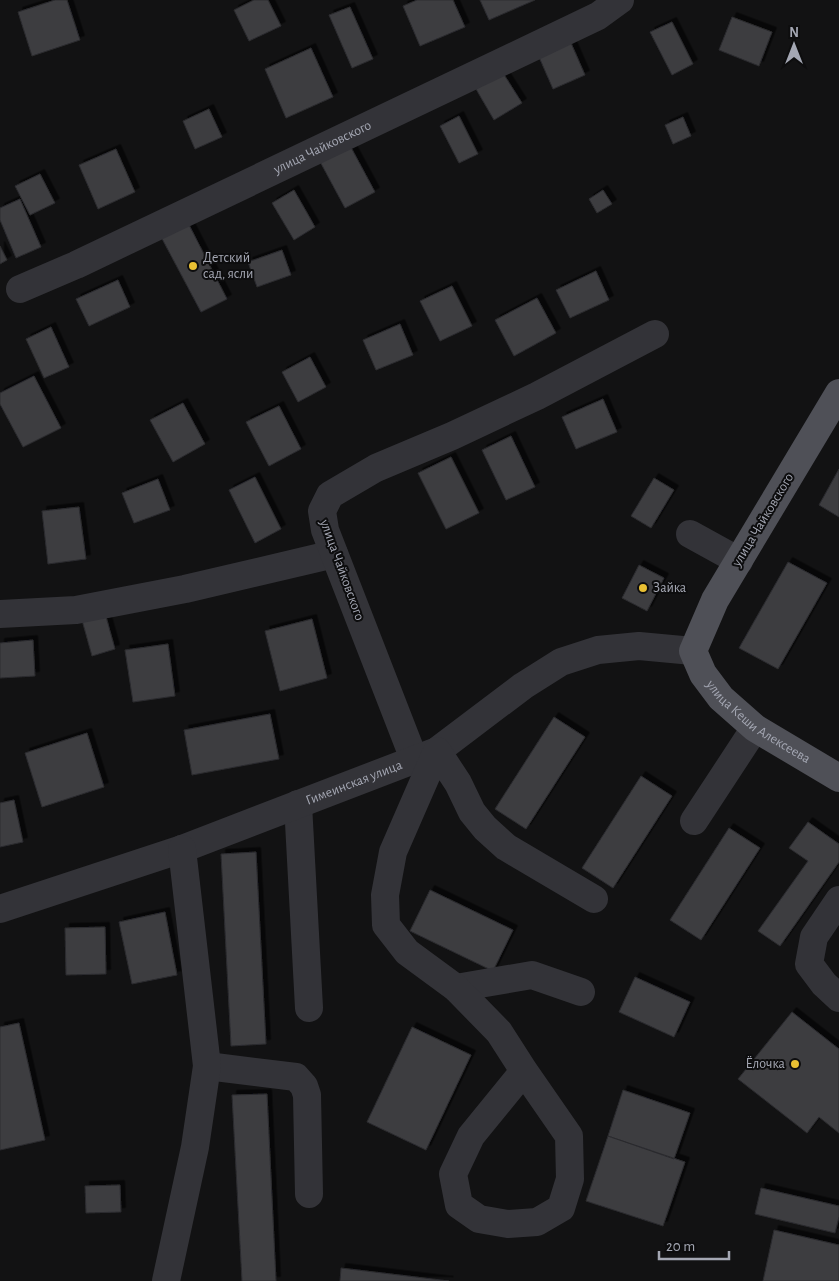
<svg xmlns="http://www.w3.org/2000/svg" width="839" height="1281" viewBox="0 0 839 1281" font-family="'Alegreya Sans',sans-serif">
  <defs>
    <filter id="shadow"><feDropShadow dx="4.5" dy="-4.5" stdDeviation="0" flood-color="#0009"/></filter>
  </defs>
  <rect width="100%" height="100%" fill="#121213"/>
  <path fill="#3c3c40" stroke="#2c2c2f" filter="url(#shadow)" d="M55 0H67L80 40 32 56 18 12Z
    M254 0H268L281 26 249 41 234 10Z
    M417 0H453L465 27 420 46 403 6Z
    M480 0H535L489 20Z
    M350 7 373 59 352 68 329 15Z
    M732 17 772 32 759 66 719 50Z
    M672 22 693 64 672 75 650 32Z
    M571 43 585 75 553 89 539 57Z
    M311 48 333 97 286 118 265 69Z
    M503 73 522 103 494 120 476 89Z
    M209 109 222 137 195 149 183 121Z
    M459 116 478 154 459 163 440 126Z
    M683 117 691 136 673 144 665 125Z
    M347 140 375 192 345 208 317 156Z
    M116 149 135 192 98 209 79 165Z
    M40 174 55 203 30 215 15 186Z
    M294 190 315 227 294 240 272 203Z
    M603 190 612 204 597 213 589 199Z
    M20 199 41 247 16 258 0 220V208Z
    M186 219 227 299 201 312 159 233Z
    M0 246 7 260 0 264Z
    M282 250 291 275 257 287 248 262Z
    M596 271 609 300 570 318 556 290Z
    M118 280 130 307 89 326 76 299Z
    M452 286 472 326 440 341 420 301Z
    M537 298 556 333 514 356 495 320Z
    M400 324 413 355 376 370 363 340Z
    M51 327 69 367 44 378 26 339Z
    M310 357 326 387 298 402 282 372Z
    M34 376 61 428 23 447 0 404V393Z
    M603 399 617 432 576 449 562 417Z
    M183 403 205 444 173 462 150 420Z
    M279 406 301 449 269 466 246 422Z
    M511 436 535 487 506 500 482 450Z
    M451 457 479 513 446 529 418 473Z
    M839 469V517L819 505Z
    M255 477 281 529 255 543 229 490Z
    M654 478 674 490 651 528 631 516Z
    M158 479 170 510 134 523 122 493Z
    M79 507 86 559 48 564 42 511Z
    M788 562 827 583 778 669 739 648Z
    M639 565 664 578 647 611 622 598Z
    M105 613 115 649 92 656 82 620Z
    M312 619 327 678 280 691 265 631Z
    M33 640 35 676 0 678V643Z
    M168 644 175 696 133 702 125 650Z
    M270 714 279 759 192 775 184 730Z
    M554 717 585 737 526 829 495 809Z
    M87 733 104 787 42 807 25 753Z
    M641 776 672 796 613 888 582 868Z
    M14 800 23 842 0 847V803Z
    M808 822 839 844V862L780 946 758 931 808 861 789 848Z
    M729 828 760 848 701 940 670 920Z
    M256 852 266 1044 231 1046 221 854Z
    M430 890 513 930 493 971 410 931Z
    M165 912 177 975 132 984 119 922Z
    M105 927 106 974 66 975 65 928Z
    M635 977 690 1002 674 1037 619 1012Z
    M792 1012 839 1049V1133L819 1117 807 1133 738 1079Z
    M19 1023 45 1140 0 1150V1027Z
    M412 1027 471 1055 426 1150 367 1122Z
    M623 1090 690 1113 674 1159 608 1136Z
    M267 1094 276 1281H242L232 1095Z
    M608 1136 685 1162 663 1226 586 1201Z
    M120 1185 121 1212 86 1213 85 1186Z
    M761 1188 839 1206V1217L835 1233 755 1214Z
    M774 1230 839 1245V1281H763Z
    M341 1268 449 1281H340Z"/>
  <g fill="none" stroke-linecap="round" stroke-linejoin="round">
    <g stroke="#333338" stroke-width="28">
      <path id="s1" d="M20 289 76 265 598 16 620 0"/>
      <path d="M690 534 739 561"/>
      <path d="M0 614 76 610 185 589 334 554"/>
      <path d="M414 759 325 530 322 511 330 495 376 468 452 436 537 396 655 334"/>
      <path d="M298 804 309 1008"/>
      <path d="M694 821 755 728"/>
      <path d="M839 900 814 937 809 964 824 984 839 998"/>
      <path id="s2" d="M0 909 182 849 437 751 523 686 561 662 598 650 639 646 693 651"/>
      <path d="M456 988 532 975 581 992"/>
      <path d="M207 1066 296 1077 304 1086 307 1095 309 1194"/>
      <path d="M524 1071 569 1136 570 1179 561 1208 537 1222 508 1224 479 1219 459 1205 453 1174 471 1136 524 1071 499 1032 456 988 407 952 386 925 385 895 393 852 437 751 458 783 472 812 485 828 506 847 594 899"/>
      <path d="M166 1281 195 1147 207 1066 182 849"/>
    </g>
    <path stroke="#4f5057" stroke-width="28" id="s3" d="M839 393 715 600 693 651 703 674 721 698 755 728 839 778"/>
  </g>
  <g fill="#e9c033" stroke="#0d0d0e" stroke-width="2">
    <circle cx="193" cy="266" r="5"/>
    <circle cx="643" cy="588" r="5"/>
    <circle cx="795" cy="1064" r="5"/>
  </g>
  <g text-anchor="middle" dominant-baseline="central" stroke-width="4" stroke-linejoin="round" paint-order="stroke">
    <g font-size="14" fill="#a4a7b3" stroke="#0d0d0e">
      <text stroke="none"><textPath href="#s1" startOffset="334">улица Чайковского</textPath></text>
      <text transform="translate(763 520) rotate(-59)">улица Чайковского</text>
      <text transform="translate(342 570) rotate(70)">улица Чайковского</text>
      <text stroke="none"><textPath href="#s3" startOffset="396">улица Кеши Алексеева</textPath></text>
      <text stroke="none"><textPath href="#s2" startOffset="376">Гимеинская улица</textPath></text>
    </g>
    <g font-size="14" fill="#a4a7b3" stroke="#0d0d0e" text-anchor="start">
      <text x="203" y="258">Детский<tspan x="203" dy="16">сад, ясли</tspan></text>
      <text x="653" y="588">Зайка</text>
      <text x="785" y="1064" text-anchor="end">Ёлочка</text>
    </g>
  </g>
  <g transform="translate(794 45)" stroke="#0d0d0e" stroke-width="4" paint-order="stroke">
  <path d="M0-4L9 19L0 12L-9 19Z" fill="#a4a7b3"/>
  <text y="-8" font-size="14" font-weight="bold" text-anchor="middle" fill="#a4a7b3">N</text>
  </g>
  <path d="M659 1251v8h70v-8" fill="none" stroke="#a4a7b3" stroke-width="2.5"/>
  <text x="666" y="1251" font-size="15" fill="#a4a7b3" stroke="#0d0d0e" stroke-width="4" paint-order="stroke">20 m</text>
</svg>
